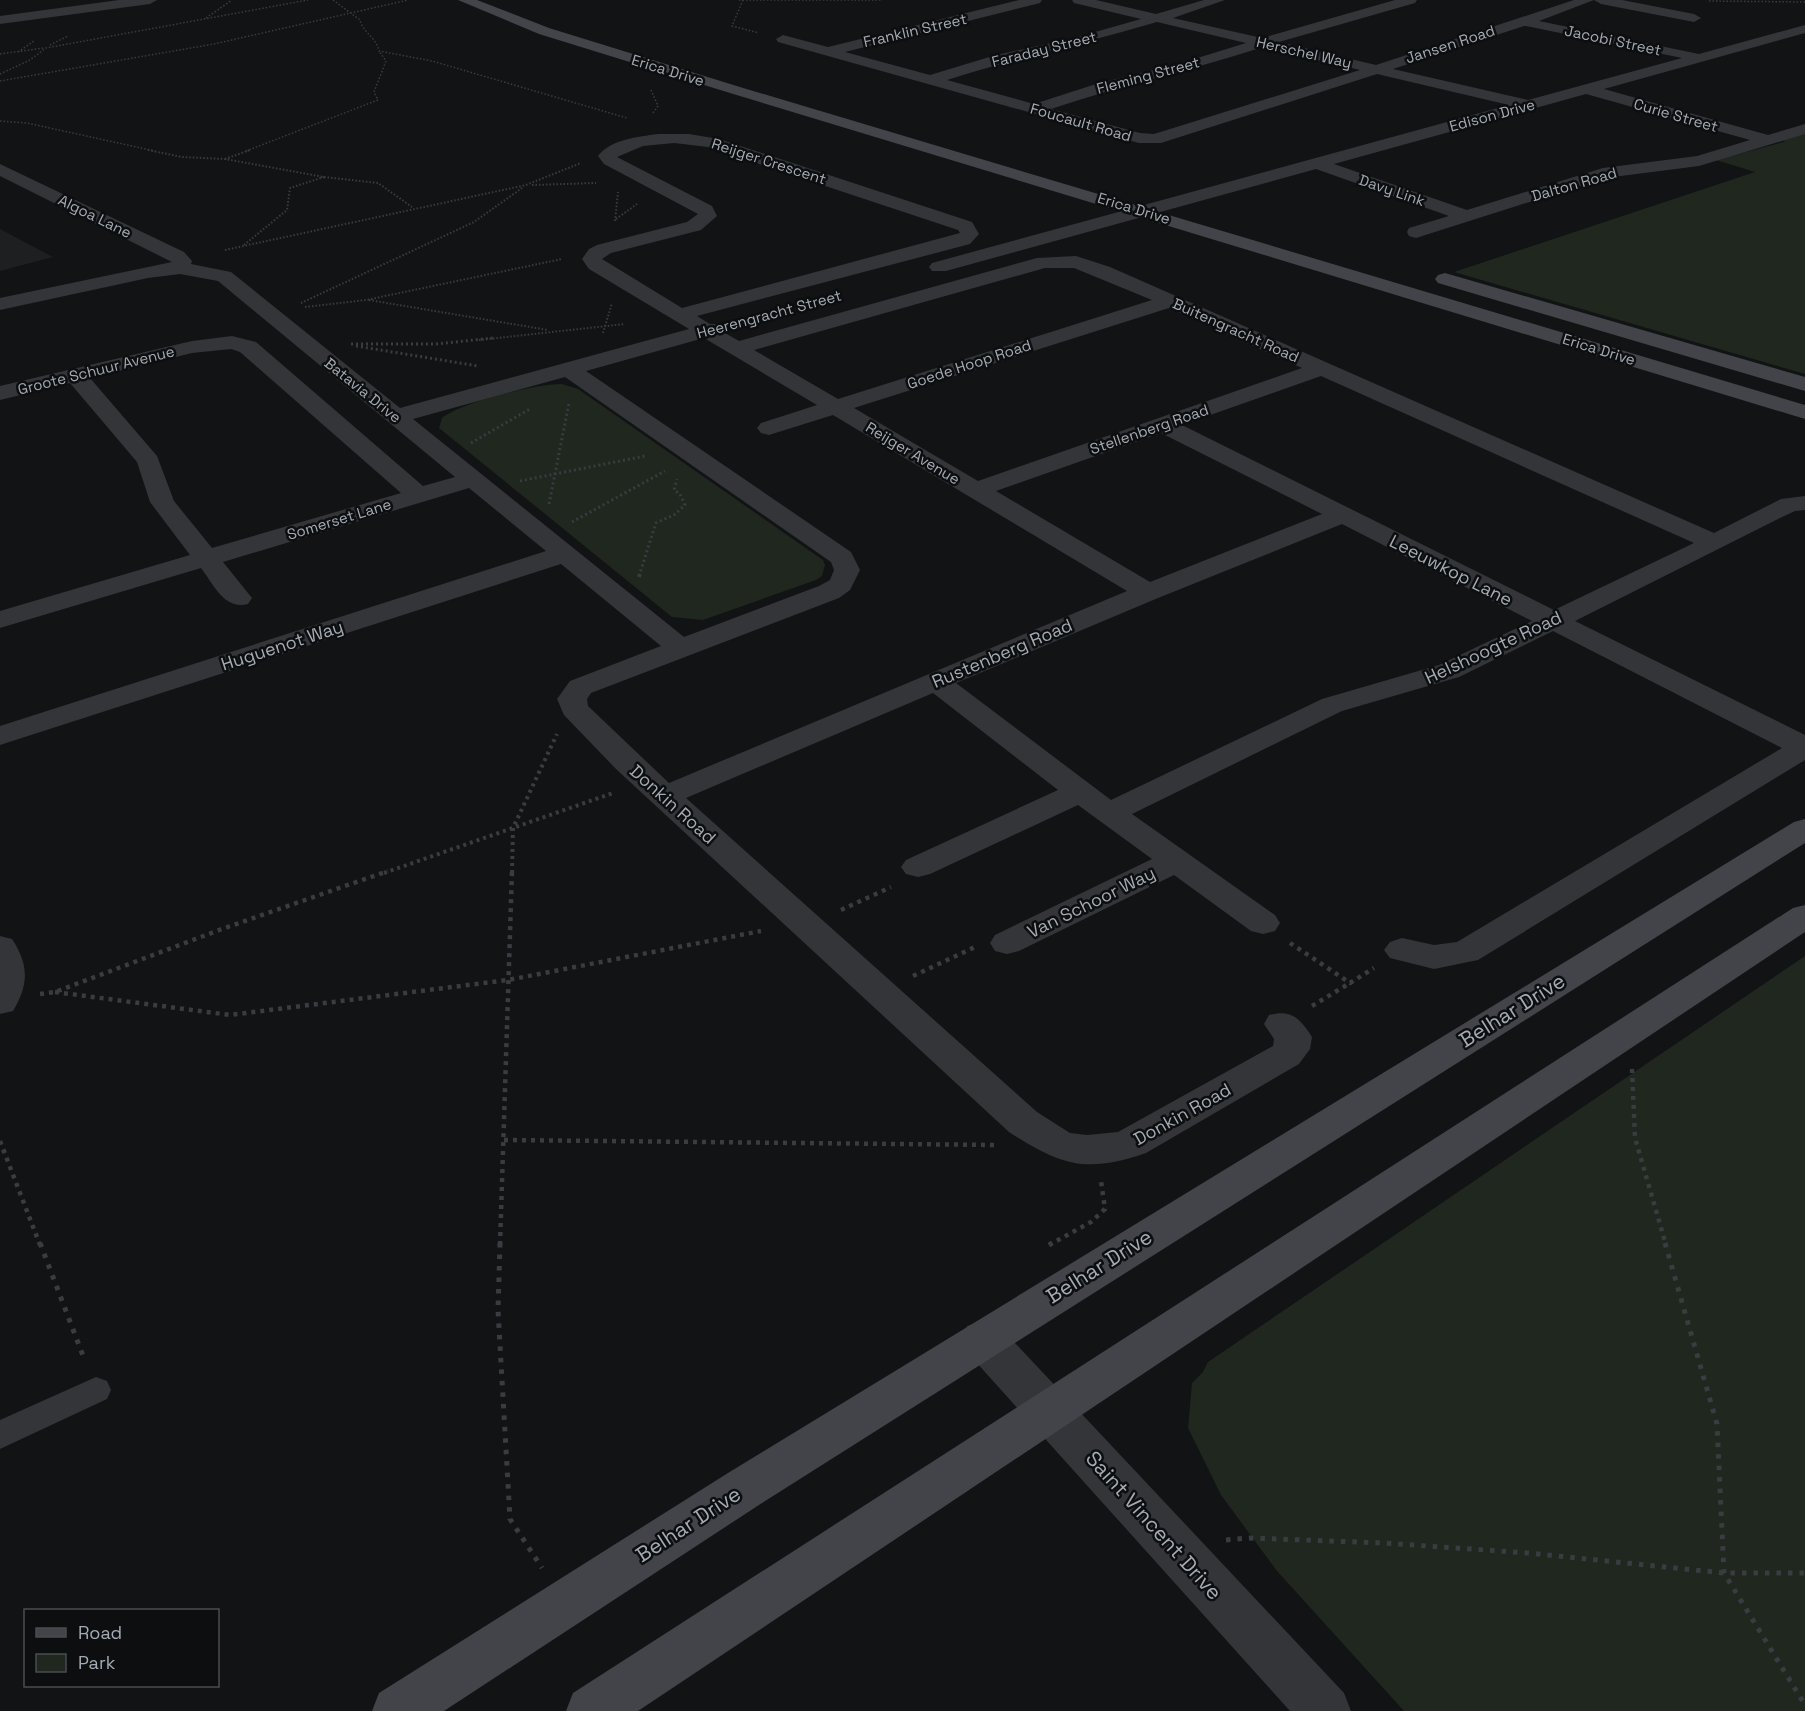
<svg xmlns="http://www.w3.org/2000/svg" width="1805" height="1711" viewBox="0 0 1805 1711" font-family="'Space Grotesk',sans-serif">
  <rect width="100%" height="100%" fill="#121314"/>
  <path fill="#1e1f21" d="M0 229 53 257 0 271Z"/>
  <path fill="#1f271f" d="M1805 132V374L1454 272 1755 172 1716 160 1784 142 1785 138Z
    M562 384 578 389 823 560 825 565 822 576 816 580 703 620 672 617 439 428 442 418C460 403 538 383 562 384Z
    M1805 956V1711H1404L1277 1571 1221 1495 1188 1428 1192 1383 1203 1372 1208 1362Z"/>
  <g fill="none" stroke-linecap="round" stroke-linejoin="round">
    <path stroke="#393c40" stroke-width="1.5" stroke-dasharray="1.5 2" stroke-linecap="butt" d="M333 0 360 20C363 33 377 38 379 51L432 61 627 118
      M739 0H882
      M743 0 732 26 759 33
      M1709 1 1805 2
      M206 18 232 0
      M50 45 68 36
      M18 52 34 41
      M0 54 44 48
      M0 74 30 60 46 48 308 0
      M0 81 214 44 408 0
      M651 90 658 106 652 114
      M0 121 27 123 155 151
      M246 151 378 100 374 92 386 61 379 51"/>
    <path stroke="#393c40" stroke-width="2" stroke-dasharray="1.5 2" stroke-linecap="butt" d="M148 150 182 157 225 159 324 177 378 183 412 207
      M225 159 250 150
      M532 185 596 183
      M616 219 637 204
      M615 221 618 192
      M244 245 287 210 290 188 324 177
      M225 250 526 185 581 163
      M369 300 548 330
      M301 303 474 222 522 188
      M305 307 366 300 562 259
      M603 333 612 303
      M479 340 625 324"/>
    <path stroke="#393c40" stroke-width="3" stroke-dasharray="2 3" stroke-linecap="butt" d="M351 344H436L493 338
      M356 346 478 366
      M471 443 530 409
      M520 481 645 456
      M549 504 569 403
      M572 522 665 471
      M639 576 656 523 674 515 685 505 680 494 674 490 677 479"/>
    <path stroke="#393c40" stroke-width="4" stroke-dasharray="3 4" stroke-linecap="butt" d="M639 577 640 574
      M384 873 613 793
      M512 873 513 828 557 734"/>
    <path stroke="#393c40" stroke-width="4.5" stroke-dasharray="4 5" stroke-linecap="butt" d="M841 910 891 887
      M1290 943 1350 983 1374 968
      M913 976 975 947
      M55 992 230 1015 508 980 761 931
      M40 994 55 992 222 929 388 871
      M1312 1006 1350 983
      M1632 1069 1635 1138 1666 1245
      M504 1140 995 1145
      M0 1141 40 1245
      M500 1245 512 871
      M1049 1245 1091 1222 1105 1209 1101 1181"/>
    <path stroke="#393c40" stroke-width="5" stroke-dasharray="4.5 7" stroke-linecap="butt" d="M40 1243 85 1361
      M500 1243 498 1310 510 1519 542 1568
      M1665 1243 1717 1424 1724 1573 1805 1705
      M1049 1245 1052 1243
      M1226 1540 1249 1538 1384 1543 1528 1553 1724 1573H1805"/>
    <path fill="#333539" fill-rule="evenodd" d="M96 1377 107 1381 111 1390 107 1399 0 1449V1420Z"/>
    <path fill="#333539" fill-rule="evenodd" d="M119 0H157L150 4 0 24V16Z
      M1019 0H1042L1040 3 845 52 930 75 996 55 1074 38 1141 19 1074 3 1072 0H1096L1156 14 1204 0H1225L1173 18 1262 38 1395 0H1417L1415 3 1279 42 1376 65 1574 0H1622L1694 14 1701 18 1694 22 1601 4 1594 0 1539 21 1699 54 1805 25V33L1604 89 1768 135 1805 124V134L1699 166 1605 178 1416 238 1409 236 1407 232 1409 228 1449 216 1316 169 946 271H932L929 267 932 263 1509 105 1377 74 1161 143H1139L778 42 776 39 783 35 828 47ZM1157 22 1246 43 1178 64 1096 84 1034 104 947 80C1016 58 1087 43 1157 22ZM1524 26H1526L1682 58 1528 100 1393 69ZM1263 47 1360 70 1154 134 1140 133 1051 109C1121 85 1193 70 1263 47ZM1586 94 1750 140 1697 156 1603 168 1467 210 1334 164Z
      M658 134H689L719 139 972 222 979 234 970 244 697 316 710 324H725L728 328 725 333 739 341 1037 258 1076 256 1110 267 1714 533 1781 499 1805 496V510L1795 511 1780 518 1575 621 1805 735V760L1478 960 1434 969 1390 958 1384 950 1390 942 1402 938 1434 945 1457 942 1782 748 1553 631 1459 677 1342 711 1132 814 1275 915 1280 923 1275 931 1263 934 1251 931 1174 875 1019 951 1007 954 995 951 990 943 995 935 1152 859 1078 805 930 874 918 877 906 874 901 867 906 860 1058 790 933 693 686 798 1037 1112 1070 1133 1087 1135 1118 1132 1273 1046 1274 1039 1264 1024 1269 1015C1291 1009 1300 1018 1312 1037L1310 1049 1299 1064 1146 1153C1085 1174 1061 1165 1009 1132L616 769 564 715 557 699 570 681 661 646 561 564 0 745V726L546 551 469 488 223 562 252 598 248 604C224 610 214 585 201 568L0 628V611L190 555 150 502 137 462 70 383 0 400V386L192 341 232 336 256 342 423 486 455 477 218 281 180 274 148 278 0 310V298L172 262 0 176V164L184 252 192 261 191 264 231 272 400 408 689 329 589 269 582 259 589 249 597 245 687 222 698 214 604 164 598 156C611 139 638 137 658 134ZM674 143 708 147 958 230 960 233 682 308 602 259 611 253 701 230 717 216 712 206 617 157 643 146ZM1045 268H1074L1152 300 838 399 754 350ZM1169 308 1302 368 978 481 854 408ZM704 338 817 405 761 423 757 428 761 433 769 435 833 415 1127 591 669 783 588 706 587 699 591 693 839 598 850 590 860 570 851 552 586 371ZM231 349 240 352 401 493 212 548 174 501 157 456 90 378 192 353ZM1321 376 1694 543 1554 610 1182 425ZM565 377 831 562 834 570 830 580 819 586 684 637 413 419ZM1161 433 1322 514 1150 582 996 491ZM1342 524 1532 621 1439 665 1322 699 1111 800 956 683 1158 598Z
      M0 936 12 939C29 965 29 984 13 1011L0 1014Z
      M983 1321 999 1326 1344 1693 1351 1711H1290L967 1352 961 1339 967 1326Z"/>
    <path fill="#424449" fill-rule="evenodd" d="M458 0H477L549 28 740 87 1805 405V419L730 93 539 34Z
      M1445 273 1805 377V391L1438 283 1435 279 1438 275Z
      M1805 819V843L762 1503 444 1711H372L379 1693 728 1473 1794 822Z
      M1805 905V932L638 1711H566L573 1693 1793 908Z"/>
  </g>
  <g text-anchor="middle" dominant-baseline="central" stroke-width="5" stroke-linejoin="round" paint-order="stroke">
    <g font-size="15" fill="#a4abb4" stroke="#0d0e0f">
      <text transform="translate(915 30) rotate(-13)">Franklin Street</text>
      <text transform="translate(1613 40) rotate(12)">Jacobi Street</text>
      <text transform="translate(1450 44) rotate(-18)">Jansen Road</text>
      <text transform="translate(1044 49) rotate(-14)">Faraday Street</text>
      <text transform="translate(1304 52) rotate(13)">Herschel Way</text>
      <text transform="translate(668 70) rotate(17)">Erica Drive</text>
      <text transform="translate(1148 75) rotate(-15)">Fleming Street</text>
      <text transform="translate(1492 115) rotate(-15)">Edison Drive</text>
      <text transform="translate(1676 115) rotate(16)">Curie Street</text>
      <text transform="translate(1081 122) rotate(16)">Foucault Road</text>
      <text transform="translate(769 161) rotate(18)">Reijger Crescent</text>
      <text transform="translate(1574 184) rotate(-16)">Dalton Road</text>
      <text transform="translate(1392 190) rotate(19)">Davy Link</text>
      <text transform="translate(1134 208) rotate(17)">Erica Drive</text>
      <text transform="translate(95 216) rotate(26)">Algoa Lane</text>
      <text transform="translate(769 314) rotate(-15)">Heerengracht Street</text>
      <text transform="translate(1236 330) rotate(24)">Buitengracht Road</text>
      <text transform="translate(1599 349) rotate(17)">Erica Drive</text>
      <text transform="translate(969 364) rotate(-18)">Goede Hoop Road</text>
      <text transform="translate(96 370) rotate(-14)">Groote Schuur Avenue</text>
      <text transform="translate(363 390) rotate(39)">Batavia Drive</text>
      <text transform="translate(1149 429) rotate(-19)">Stellenberg Road</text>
      <text transform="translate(913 453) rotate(31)">Reijger Avenue</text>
      <text transform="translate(339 519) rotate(-17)">Somerset Lane</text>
    </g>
    <g font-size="18" fill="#a4abb4" stroke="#0d0e0f">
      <text transform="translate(1451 570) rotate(27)">Leeuwkop Lane</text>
      <text transform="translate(282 645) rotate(-18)">Huguenot Way</text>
      <text transform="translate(1493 647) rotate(-25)">Helshoogte Road</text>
      <text transform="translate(1002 653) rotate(-23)">Rustenberg Road</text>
      <text transform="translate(673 804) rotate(42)">Donkin Road</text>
      <text transform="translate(1091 902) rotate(-26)">Van Schoor Way</text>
      <text transform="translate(1182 1114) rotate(-29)">Donkin Road</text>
    </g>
    <g font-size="21" fill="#a4abb4" stroke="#0d0e0f">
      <text transform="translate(1512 1010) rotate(-32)">Belhar Drive</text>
      <text transform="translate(1099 1266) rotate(-32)">Belhar Drive</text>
      <text transform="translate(688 1524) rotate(-33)">Belhar Drive</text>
      <text transform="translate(1154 1525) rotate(48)">Saint Vincent Drive</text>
    </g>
  </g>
  <rect x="24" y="1609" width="195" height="78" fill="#0d0e0f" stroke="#494d51" stroke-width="1.5"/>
  <rect x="36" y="1628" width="30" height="9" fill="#424449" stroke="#494d51" stroke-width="1.5"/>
  <text x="78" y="1639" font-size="18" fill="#a4abb4">Road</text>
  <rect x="36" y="1654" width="30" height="18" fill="#1f271f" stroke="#494d51" stroke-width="1.5"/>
  <text x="78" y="1669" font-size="18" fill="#a4abb4">Park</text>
</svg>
